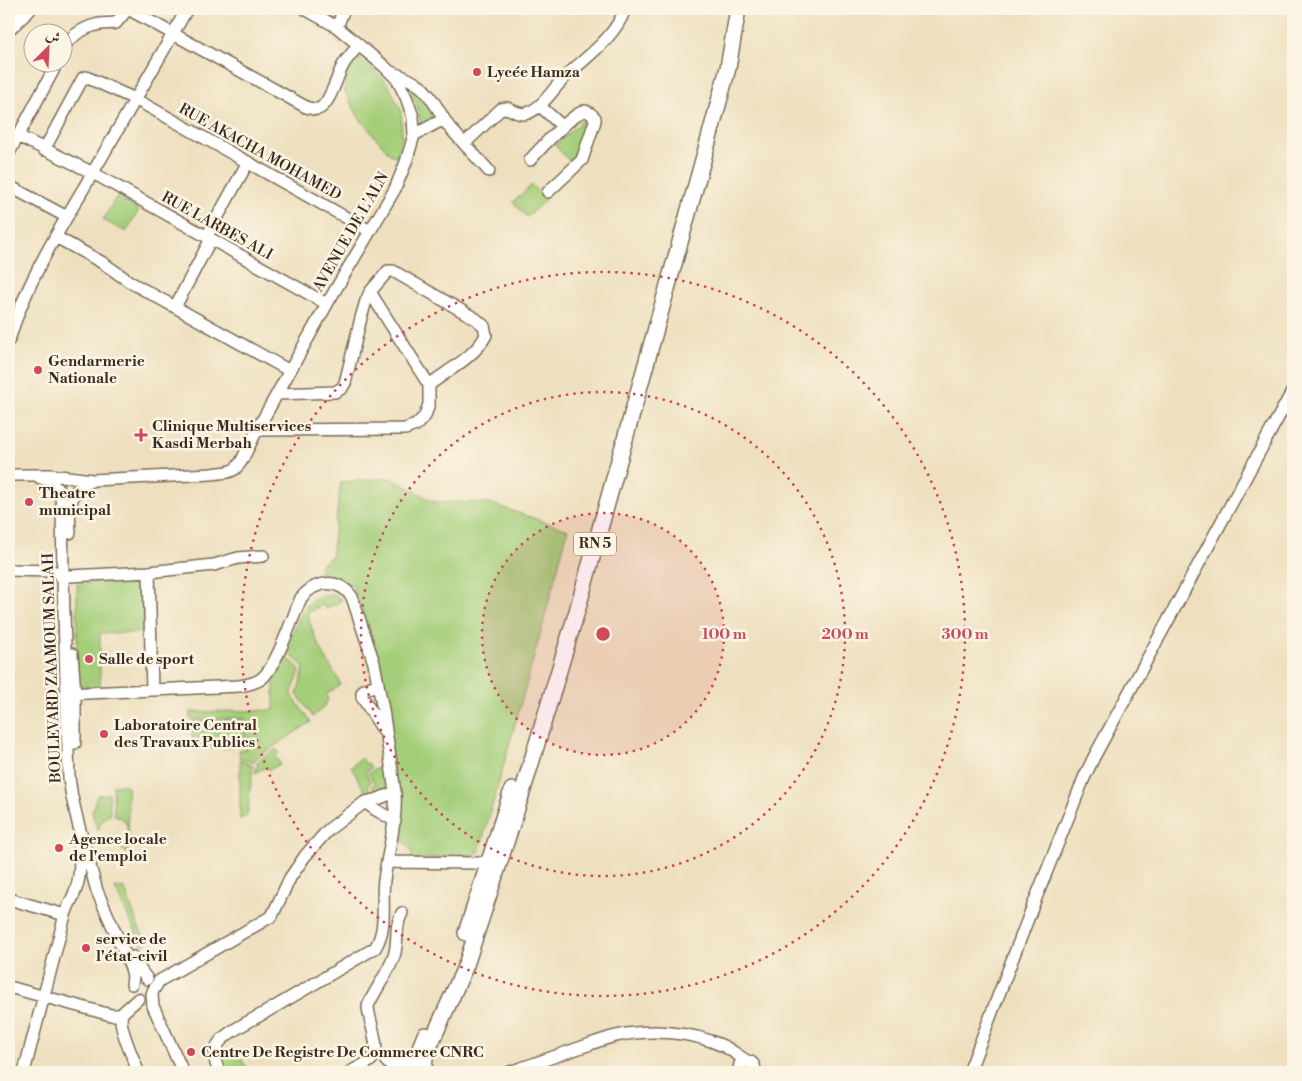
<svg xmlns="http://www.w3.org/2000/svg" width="1302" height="1081" viewBox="0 0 1302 1081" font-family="'Libre Bodoni',Amiri,serif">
  <rect width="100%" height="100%" fill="#fcf5e5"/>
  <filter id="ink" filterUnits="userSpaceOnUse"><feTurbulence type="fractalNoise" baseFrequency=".02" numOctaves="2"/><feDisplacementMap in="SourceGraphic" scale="10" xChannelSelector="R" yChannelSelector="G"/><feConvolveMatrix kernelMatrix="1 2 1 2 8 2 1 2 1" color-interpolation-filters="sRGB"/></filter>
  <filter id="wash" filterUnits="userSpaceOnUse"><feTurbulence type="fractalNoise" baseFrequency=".0096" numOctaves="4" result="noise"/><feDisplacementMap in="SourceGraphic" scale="20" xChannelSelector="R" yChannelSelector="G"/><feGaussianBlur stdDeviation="1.12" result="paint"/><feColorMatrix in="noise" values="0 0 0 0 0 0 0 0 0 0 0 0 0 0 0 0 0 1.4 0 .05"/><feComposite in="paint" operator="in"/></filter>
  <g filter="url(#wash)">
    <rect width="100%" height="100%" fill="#eee0bf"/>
    <path fill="#a4ce79" stroke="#707c4c" d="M358 57 371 67 388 84 401 110 402 137 397 157 390 154 359 118 344 90 350 65Z
      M408 86C421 94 428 104 435 117L429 119 421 125 417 106Z
      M585 119 587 125 577 153 569 161 555 145 583 120Z
      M532 185 545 200 527 217 513 202Z
      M116 197 139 210 126 232 103 220Z
      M391 478 435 502 489 503 568 530 537 646 480 849 479 852 475 855 413 860C410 840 404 847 397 835 393 782 392 728 382 676 376 645 363 615 352 585L337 580 319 579 320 565 331 557 341 482Z
      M141 579 143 582V633H100V688L77 686V584Z
      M331 594 337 596 342 600 326 609 323 605 308 612C311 637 327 659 339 681L340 685C336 689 330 690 326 695L328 700 324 706 313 717 297 694 304 669C300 661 293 657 285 653 291 637 302 601 319 596 322 594 327 595 331 594Z
      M282 657C290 660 296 663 300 671L292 692V696L311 722 256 758 254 763 240 758 239 750 246 749 245 718 190 719V712L274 710V676L276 667Z
      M243 720 244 747 193 749 192 721Z
      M276 749 279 753 275 756 280 764 269 770 266 767 255 773 258 761Z
      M362 758 365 764 368 763 371 768 365 772 371 783 367 785 373 796H368L351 767 355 765 354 763Z
      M240 760 253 766 247 816 240 819Z
      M384 765C386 779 391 788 377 795L371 786 375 784 368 773Z
      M113 785H127L129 856 124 850 118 847 117 842C132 835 130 819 114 815Z
      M109 794 110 815C103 817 100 822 99 829L97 830 92 812 97 795Z
      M115 888 125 889 138 926 147 943 142 946Z
      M236 1049 249 1072H226L218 1058Z"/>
  </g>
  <g filter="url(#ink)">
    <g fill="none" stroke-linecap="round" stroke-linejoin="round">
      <defs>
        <path id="minor" d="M337 27 344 9
          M62 48C71 37 82 28 96 25 102 23 109 24 116 23L126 11 130 10 306 107C310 108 314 110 318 109 329 106 337 77 342 67 346 59 353 52 359 45
          M391 72C423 83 427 90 444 119
          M540 106 562 126
          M414 135 444 119 449 127 489 171
          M18 136 53 71 56 62
          M465 143 501 109 507 108C514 111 521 116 528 113 544 106 553 89 564 78 586 57 615 38 625 9
          M44 150 83 78 86 77 135 99 370 231
          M9 153 18 136 93 173 327 304
          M530 160C539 150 574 112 585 111 589 111 592 115 595 118V121L582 160 548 192
          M9 186 67 217
          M207 236 248 162
          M56 237 103 263 130 282 290 371
          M370 292 388 271H393L476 319 484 326 486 335C476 356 447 371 429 385
          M175 307 211 239
          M9 340C27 280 61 227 92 174 124 119 156 64 187 9
          M257 430 405 429 416 425 425 416 429 404V385L370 292 366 301 361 318 345 383 342 388 335 392 277 394
          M9 475H50L93 480 211 474 228 472 235 469 241 462 257 430 327 304 395 189 406 162 414 135 413 117 406 97 397 79 384 66 337 27 305 9
          M40 478 48 480 59 490 62 503 63 579 68 750 69 778 72 797 78 823 97 891 131 968 133 976 132 984
          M70 533C69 520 68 502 76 492 80 486 87 483 93 480
          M9 570 52 571 58 573 63 579
          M149 572 152 690
          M70 576 149 572 214 565 238 558 263 556
          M72 654 75 694V743
          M378 684 364 690 362 693V697L385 733
          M66 694 239 686C246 685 255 683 261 679 276 668 293 616 301 598 316 580 338 578 352 597L374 663 383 710 395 792C397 822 388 851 384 880 381 902 388 928 375 948 339 969 302 991 266 1012 254 1019 226 1032 219 1043 212 1053 215 1062 219 1072
          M365 802 376 810 395 821
          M388 862 479 863 484 862 491 857
          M9 899 65 915
          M133 957 139 968 147 979
          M9 987 111 1015H120L138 999
          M153 991 159 981 272 916 290 878 305 856 328 830 365 802 378 799 395 792
          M152 994 153 1006 183 1072
          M122 1014C117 1026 134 1058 138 1072
          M24 1072 65 915C68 905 73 898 76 889 81 875 80 859 79 845
          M350 1072C357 1068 365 1065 371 1060 383 1050 368 1020 368 1006 375 989 388 974 394 956 399 941 394 926 402 913
          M398 1072 386 1061 406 1065
          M510 1072C533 1064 556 1056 579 1048 591 1044 603 1039 616 1036 649 1029 689 1031 721 1045 731 1049 738 1056 747 1061
          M739 1072V1069L740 1064 747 1061C753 1062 756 1066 754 1072
          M969 1072 1034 903 1084 778 1094 757 1293 390"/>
        <path id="major" d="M9 27 28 9
          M466 933 512 790
          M408 1064 419 1050 425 1035
          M423 1071 426 1054 466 965 522 793 577 611 708 142 728 68 738 9"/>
      </defs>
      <use href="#minor" stroke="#7a6a56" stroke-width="14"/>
      <use href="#major" stroke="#7a6a56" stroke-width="18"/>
      <use href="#minor" stroke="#fff" stroke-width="11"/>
      <use href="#major" stroke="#fff" stroke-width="15"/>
    </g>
  </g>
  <circle cx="603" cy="634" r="121" fill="#d1495b" fill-opacity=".12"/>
  <g fill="none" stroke="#d1495b" stroke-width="2.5" stroke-dasharray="2.5 5">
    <circle cx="603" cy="634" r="121"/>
    <circle cx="603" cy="634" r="242"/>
    <circle cx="603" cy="634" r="362"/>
  </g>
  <g fill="#d1495b" stroke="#fcf5e5" stroke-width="2">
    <circle cx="477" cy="72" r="5"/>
    <circle cx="38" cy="370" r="5"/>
    <path d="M138.5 427.5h5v5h5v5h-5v5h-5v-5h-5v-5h5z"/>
    <circle cx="29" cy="502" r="5"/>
    <circle cx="89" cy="659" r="5"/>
    <circle cx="104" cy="734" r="5"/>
    <circle cx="59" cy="848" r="5"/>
    <circle cx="86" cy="948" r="5"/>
    <circle cx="191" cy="1052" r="5"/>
  </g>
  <g text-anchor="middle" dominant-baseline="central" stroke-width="5" stroke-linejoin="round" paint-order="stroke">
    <rect fill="#fcf5e5" stroke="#75675a" stroke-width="1" x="574" y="532.5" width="42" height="23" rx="4"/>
    <g font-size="14" font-weight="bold" fill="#3b2a1e">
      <text x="595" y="544">RN 5</text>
    </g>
    <g font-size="15" font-weight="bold" fill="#3b2a1e" stroke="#fcf5e5" text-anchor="start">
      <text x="487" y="72">Lycée Hamza</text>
      <text x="48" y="361">Gendarmerie<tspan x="48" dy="17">Nationale</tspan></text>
      <text x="152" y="426">Clinique Multiservices<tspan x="152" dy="17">Kasdi Merbah</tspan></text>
      <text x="39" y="493">Theatre<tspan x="39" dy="17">municipal</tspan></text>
      <text x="99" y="659">Salle de sport</text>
      <text x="114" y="725">Laboratoire Central<tspan x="114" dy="17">des Travaux Publics</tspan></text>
      <text x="69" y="839">Agence locale<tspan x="69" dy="17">de l'emploi</tspan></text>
      <text x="96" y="939">service de<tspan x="96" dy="17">l'état-civil</tspan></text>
      <text x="201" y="1052">Centre De Registre De Commerce CNRC</text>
    </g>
    <g font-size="15" fill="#3b2a1e" stroke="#fcf5e5">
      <text transform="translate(260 152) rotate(29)">RUE AKACHA MOHAMED</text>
      <text transform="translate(217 226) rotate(29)">RUE LARBES ALI</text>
      <text transform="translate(351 232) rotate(-60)">AVENUE DE L'ALN</text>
      <text transform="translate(52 668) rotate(-92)">BOULEVARD ZAAMOUM SALAH</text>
    </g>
  </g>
  <circle cx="603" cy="634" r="8" fill="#d1495b" stroke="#fcf5e5" stroke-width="2.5"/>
  <g font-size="15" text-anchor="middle" font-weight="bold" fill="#d1495b" stroke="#fcf5e5" stroke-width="5" stroke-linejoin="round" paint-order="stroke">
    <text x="724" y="639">100 m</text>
    <text x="845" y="639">200 m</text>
    <text x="965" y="639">300 m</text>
  </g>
  <rect width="1302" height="1081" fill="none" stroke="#fcf5e5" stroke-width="30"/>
  <g transform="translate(48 48) rotate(24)"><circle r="24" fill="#fcf5e5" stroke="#afa495"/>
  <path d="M0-4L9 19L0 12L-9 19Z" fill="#d1495b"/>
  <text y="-8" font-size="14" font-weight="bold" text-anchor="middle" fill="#3b2a1e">ش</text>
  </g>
</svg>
